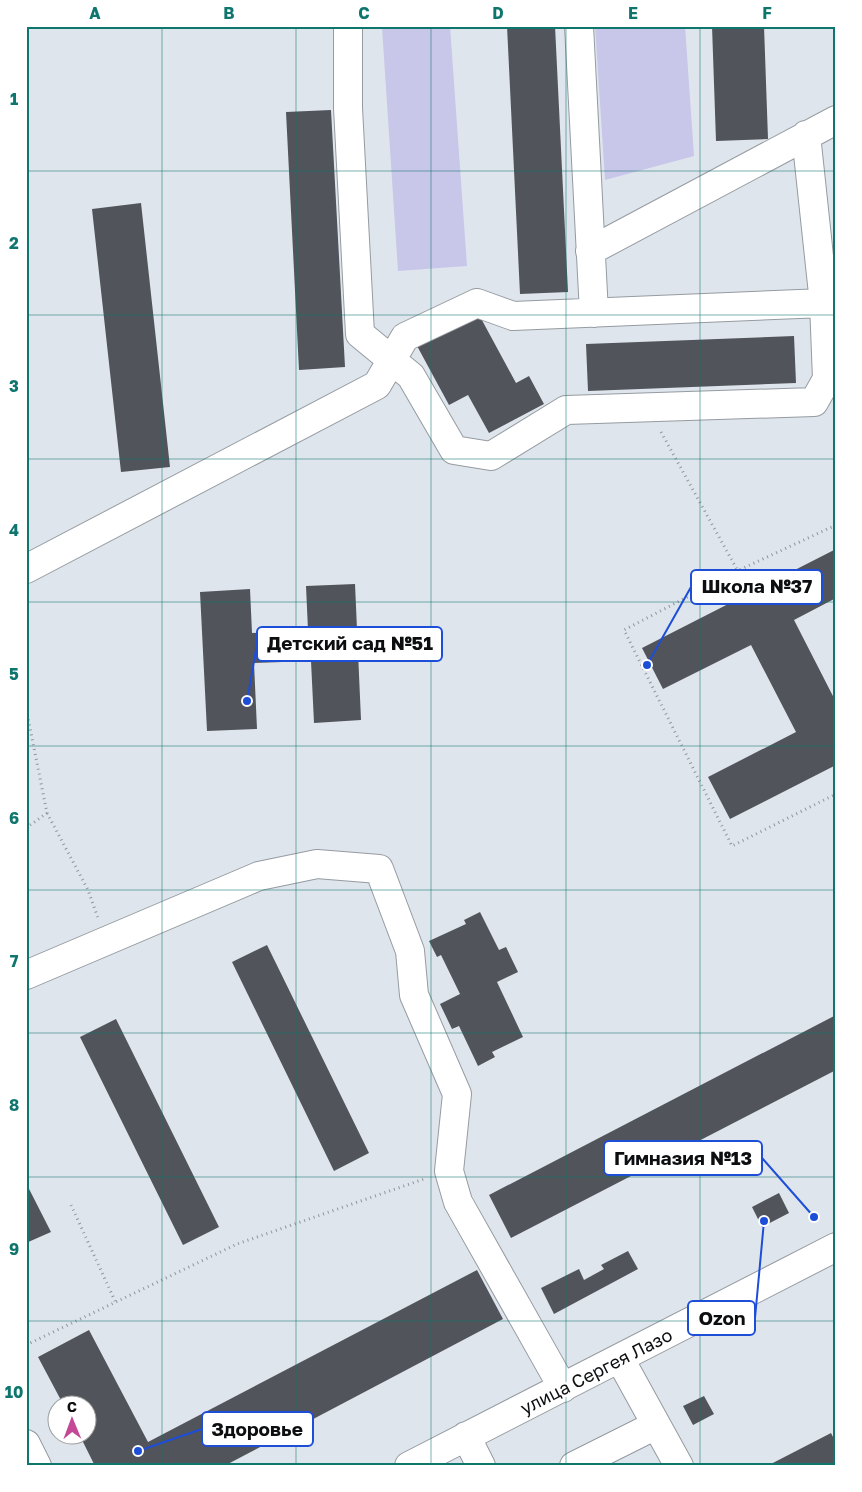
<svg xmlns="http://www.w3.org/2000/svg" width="862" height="1492" viewBox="0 0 862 1492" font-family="'Golos Text',sans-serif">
  <rect width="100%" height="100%" fill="#dfe5ec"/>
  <path fill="#c8c6e9" d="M399 26H450L467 266 398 271 382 27Z
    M595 26H685L694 156 605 180Z"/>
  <path fill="#51545a" d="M507 26H555L568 292 520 294Z
    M712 26H764L768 139 716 141Z
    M331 110 345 367 299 370 286 112Z
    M141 203 170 467 121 472 92 209Z
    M477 311 516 383 529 376 544 404 489 433 468 395 449 405 416 344Z
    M794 336 796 383 588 391 586 344Z
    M836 549V598L794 620 836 702V765L730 819 708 777 796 732 751 645 663 689 642 648Z
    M355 584 361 720 314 723 311 661 254 663 257 729 207 731 200 592 250 589 252 633 308 630 306 586Z
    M480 912 499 950 506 947 518 972 497 982 523 1037 492 1052 495 1057 478 1066 459 1026 452 1029 440 1004 460 994 441 955 437 957 429 941 466 924 464 920Z
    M267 945 369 1153 334 1171 232 962Z
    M836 1015V1070L511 1238 489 1195Z
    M116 1019 219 1227 183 1245 80 1037Z
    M26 1183 51 1232 26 1243Z
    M779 1193 789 1213 762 1227 752 1207Z
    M628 1251 638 1269 554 1314 541 1288 579 1269 584 1280 604 1269 601 1265Z
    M477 1270 503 1319 224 1466H95L79 1434H88V1404H63L38 1357 89 1330 148 1442Z
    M704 1396 714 1414 693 1425 683 1406Z
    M831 1433 836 1443V1466H767Z"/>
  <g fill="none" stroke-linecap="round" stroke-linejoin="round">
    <defs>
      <path id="minor" d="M579 26 594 313
        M806 135 824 303
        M590 251 836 120
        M26 569 377 385 405 337 477 303 513 316 824 303 827 379 814 402 566 410 491 456 454 450 411 376 360 334 348 108V26
        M26 975 259 876 317 864 379 869 410 951 414 995 457 1094 449 1171 458 1202 563 1388
        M620 1359 679 1466
        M466 1436 481 1466
        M26 1444 37 1466
        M409 1466 836 1247
        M574 1466 656 1425"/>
    </defs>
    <use href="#minor" stroke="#959ba1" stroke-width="30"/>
    <path stroke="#91969b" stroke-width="3" stroke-dasharray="1 4" stroke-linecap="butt" d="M661 432 750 593
      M836 525 737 571 624 630 732 846 836 794
      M47 813 88 890 98 918
      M26 828 47 813 27 713
      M71 1205 115 1301
      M26 1345 237 1244 424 1179"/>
    <use href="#minor" stroke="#fff" stroke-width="28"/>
  </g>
  <path fill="none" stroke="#0f766e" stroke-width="1" stroke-opacity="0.55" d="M162 26V1466M296 26V1466M431 26V1466M566 26V1466M700 26V1466M26 171H836M26 315H836M26 459H836M26 602H836M26 746H836M26 890H836M26 1033H836M26 1177H836M26 1321H836"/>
  <g text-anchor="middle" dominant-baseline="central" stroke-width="5" stroke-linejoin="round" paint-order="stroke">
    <g font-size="18" fill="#0c0e10" stroke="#fff">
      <text transform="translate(596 1371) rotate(-27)">улица Сергея Лазо</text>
    </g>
  </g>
  <path fill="none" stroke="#1d4ed8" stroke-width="2" d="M647 665L691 587M247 701L257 644M814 1217L762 1158M764 1221L755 1318M138 1451L202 1429"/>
  <g fill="#1d4ed8" stroke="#fff" stroke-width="2">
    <circle cx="647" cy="665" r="5"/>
    <circle cx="247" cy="701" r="5"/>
    <circle cx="814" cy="1217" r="5"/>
    <circle cx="764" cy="1221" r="5"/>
    <circle cx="138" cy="1451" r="5"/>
  </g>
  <g fill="#fff" stroke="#1d4ed8" stroke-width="2">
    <rect x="691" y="570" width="131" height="34" rx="5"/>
    <rect x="257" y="627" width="185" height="34" rx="5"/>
    <rect x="604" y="1141" width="158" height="34" rx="5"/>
    <rect x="688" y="1301" width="67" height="34" rx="5"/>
    <rect x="202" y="1412" width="111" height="34" rx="5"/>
  </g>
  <g font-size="19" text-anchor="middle" font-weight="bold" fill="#0c0e10">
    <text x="757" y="593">Школа №37</text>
    <text x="350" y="650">Детский сад №51</text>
    <text x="683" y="1165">Гимназия №13</text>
    <text x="722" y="1325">Ozon</text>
    <text x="257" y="1436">Здоровье</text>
  </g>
  <rect width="862" height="1492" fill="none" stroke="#ffffff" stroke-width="55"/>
  <g transform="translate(72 1420) rotate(359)"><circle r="24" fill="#ffffff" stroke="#9e9f9f"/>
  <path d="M0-4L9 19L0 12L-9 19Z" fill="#c54896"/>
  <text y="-8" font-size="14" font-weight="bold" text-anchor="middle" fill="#0c0e10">С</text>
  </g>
  <rect x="28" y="28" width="806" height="1436" fill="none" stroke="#0f766e" stroke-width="2"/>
  <g font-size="16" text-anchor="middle" font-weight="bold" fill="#0f766e">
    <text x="95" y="19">A</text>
    <text x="229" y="19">B</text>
    <text x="364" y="19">C</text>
    <text x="498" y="19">D</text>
    <text x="633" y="19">E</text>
    <text x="767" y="19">F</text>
    <text x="14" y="105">1</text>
    <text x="14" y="249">2</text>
    <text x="14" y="392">3</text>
    <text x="14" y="536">4</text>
    <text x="14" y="680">5</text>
    <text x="14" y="824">6</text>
    <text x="14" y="967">7</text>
    <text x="14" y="1111">8</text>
    <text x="14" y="1255">9</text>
    <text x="14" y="1398">10</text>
  </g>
</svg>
